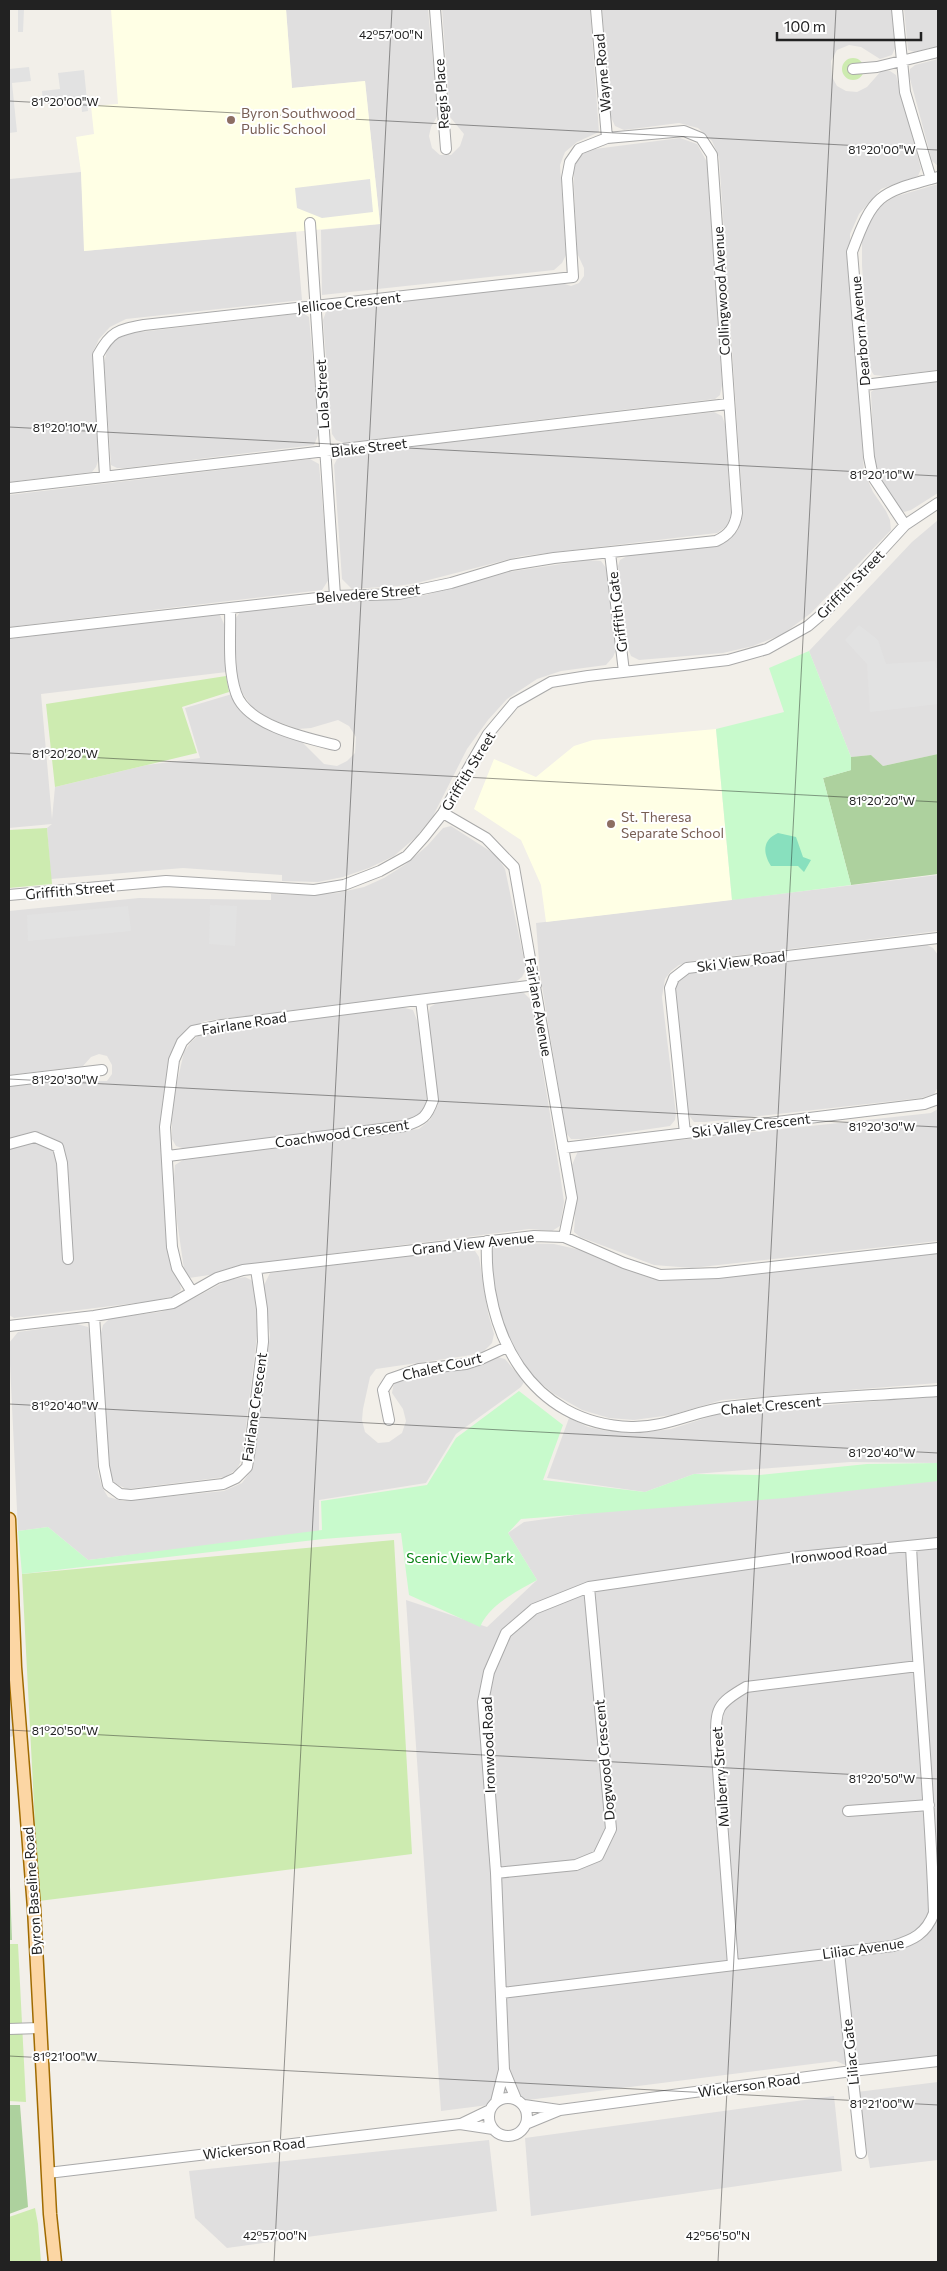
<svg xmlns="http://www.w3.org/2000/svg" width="947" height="2271" viewBox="0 0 947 2271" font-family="Commissioner,sans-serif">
  <rect width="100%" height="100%" fill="#f2efe9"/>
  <path fill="#e0dfdf" d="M286 9H428L438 115 431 127 429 136 432 148 440 155H451L460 146 464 134 450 117 442 9H590L599 132 577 142 565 152 560 165 566 255 562 263 554 270 322 295 321 230 380 224 365 81 292 88Z
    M602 9H892L895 48 892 55 880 59 861 47 849 45 837 50 831 61 832 77 837 86 846 91 857 92 867 87 882 70 890 71 896 75 921 169 918 176 881 189 859 214 850 234V264L864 472 873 492 886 511 890 520 891 530 811 613 783 634 753 646 723 653 639 660 631 656 627 646 618 566 620 560 629 555 719 545 730 539 738 530 743 512 719 157 712 141 698 128 679 123 624 130 615 126 611 117Z
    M904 9H938V46L915 52 908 50Z
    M938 59V166L932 161 909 75 910 69 915 65Z
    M680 138 697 144 707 162 722 385 720 395 715 399 344 443 336 440 332 434 323 320 326 312 334 308 559 282 571 286 579 283 584 276V268L577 253 574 186V166L579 158 587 150Z
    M9 171 10 179 81 172 85 251 296 231 302 300 126 319 110 327 99 339 93 352 98 461 96 467 92 472 9 482Z
    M938 184V370L884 376 874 375 870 369 862 266V240L869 220 879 207 894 197Z
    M303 313 309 317 319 433 314 445 126 468H117L111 465 104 363 107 350 113 341 123 334Z
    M938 381V493L911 510 904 512 898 508 879 479 874 462 871 392 876 388Z
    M714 412 722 416 725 424 731 515 727 526 717 533 522 556 417 583 398 586 352 589 342 579 334 465 337 459 344 454Z
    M310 459 319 464 329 579 322 590 9 627V495Z
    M938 520V754L883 766 871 755 851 757 809 651 912 542Z
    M588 560 601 561 606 568 616 650 613 657 606 665 561 671 537 679 507 699 488 720 467 749 433 816 416 837 394 856 369 868 343 877 318 882 282 881V875L183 868 51 879 47 828 52 824 9 828V639L210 615H220L224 624 227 672 41 694 52 819 55 787 147 765 200 758 185 708 232 694 241 711 253 721 300 740 324 764 337 766 347 761 355 753 356 737 349 726 338 720 311 728 298 729 268 718 252 707 243 694 237 678 235 628 236 618 240 612 426 595 495 574Z
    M451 826 496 855 505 869 526 969 522 977 514 983 205 1021 190 1028 180 1037 173 1051 161 1118 173 1268 180 1283 181 1290 174 1296 152 1301 14 1318 9 1315V1085L79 1076 98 1081H107L112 1074V1065L107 1056 99 1054 91 1057 83 1066 9 1075V911L139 898 271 900V894L307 895 337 893 364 887 384 878 406 864 427 846 443 828Z
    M938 875V931L692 961 679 965 671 971 665 979 662 997 676 1114 675 1120 670 1126 582 1139H571L566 1133 540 974 536 923Z
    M925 944 933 948 938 955V1087L934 1094 921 1098 706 1122H694L688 1114 674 992 677 981 690 972Z
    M519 992 524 993 531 1000 560 1174 564 1202 560 1226 552 1231 529 1229 242 1265 216 1274 189 1278 184 1269 177 1221 174 1177 175 1165 183 1160 419 1129 430 1120 438 1105 428 1018 430 1007 440 1001Z
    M401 1007 413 1010 418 1023 427 1101 424 1112 412 1119 185 1149 176 1146 172 1139V1119L175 1091 184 1052 191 1042 199 1035 215 1031Z
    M938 1109V1241L692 1268 654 1265 580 1237 574 1232 576 1198 572 1165 578 1151 931 1113Z
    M512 1243 554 1244 585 1251 645 1276 666 1280 704 1278 938 1253V1383L722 1400 671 1415 634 1420 609 1418 582 1410 554 1394 532 1376 520 1361 506 1336 498 1308 490 1255 495 1246Z
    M464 1248 475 1251 479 1257 488 1313 494 1334 492 1343 483 1352 465 1356 376 1369 370 1377 363 1409 362 1420 365 1432 378 1443 389 1442 402 1433 406 1421 403 1409 392 1393 394 1382 403 1375 497 1357 505 1359 524 1382 521 1387 456 1434 426 1483 319 1500V1532L88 1560 48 1527 18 1531 9 1343 18 1332 77 1324 88 1327 90 1333 98 1472 102 1487 108 1497 123 1501 224 1491 242 1483 253 1468 270 1335 263 1287 270 1273Z
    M245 1277 253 1281 258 1328 242 1459 237 1469 225 1477 127 1489 116 1484 109 1476 101 1333 103 1325 110 1318 160 1312 183 1304 228 1280Z
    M938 1396V1463L850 1462 694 1474 645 1492 547 1478 569 1418 588 1427 607 1431 639 1433 671 1429 718 1414Z
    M938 1475V2059L857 2070 836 2061 441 2111 406 1600 487 1627 537 1580 508 1533 524 1522 654 1504Z
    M9 1681 14 1736 9 1737Z
    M938 2082V2160L870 2168 857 2092Z
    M834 2096 842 2171 531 2216 525 2138Z
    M489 2140 497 2211 227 2248 195 2218 189 2171Z"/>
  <path fill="#ffffe5" d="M111 9H286L292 88 365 81 380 224 84 251 81 172 76 137 94 134 91 106 118 104Z
    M716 729 732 900 546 922 541 885 521 840 474 809 494 759 536 777 574 746 593 740Z"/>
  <path fill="#cdebb0" d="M842 69a11 11 0 1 1 22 0a11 11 0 1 1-22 0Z
    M226 676 229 692 182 707 197 753 55 787 46 704Z
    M47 828 52 884 9 888V830Z
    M394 1540 412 1854 39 1901 22 1574Z
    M9 1944H18L26 2102 9 2101Z
    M35 2208 38 2224 41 2262H9V2217Z"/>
  <path fill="#add19e" d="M938 754V874L851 885 823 778 851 770V757L871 755 883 766Z
    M9 1860 12 1940H9Z
    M9 2105H20L28 2207 9 2214Z"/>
  <path fill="#c8facc" d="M809 651 851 757V770L823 778 851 885 732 900 716 729 784 712 769 668Z
    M519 1391 563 1425 543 1480 645 1492 694 1474 760 1475 867 1464 938 1463V1481L785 1498 521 1519 508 1533 537 1580C516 1592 490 1604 480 1627L409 1595 401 1533 323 1539 22 1574 18 1531 48 1527 88 1560 322 1530 321 1501 427 1485 456 1438Z"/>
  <path fill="#88e0be" d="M778 833 796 837 803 857 811 860 804 872 798 866H771C763 853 762 840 778 833Z"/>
  <path fill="#e2e2e2" d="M18 9H24L23 32H18Z
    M29 67 31 81 12 83 17 132 9 133V69Z
    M84 70 88 111 82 112 81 100 43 103 42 91 60 89 58 73Z
    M370 179 373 212 322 218 297 208 295 188Z
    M859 625 878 640 886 664 935 661 936 668H938V704L870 712 867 664 845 640Z
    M210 905 237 906 235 946 209 944Z
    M128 906 131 931 28 941 27 915Z"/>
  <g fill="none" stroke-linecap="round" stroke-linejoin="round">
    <defs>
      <path id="minor" d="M435 9 446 149
        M596 9 607 138
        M897 9 905 92 931 179
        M853 69 877 67 938 52
        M310 223 335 596
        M864 385 938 376
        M9 488 728 404
        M905 525 873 477 869 457 852 252C874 193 879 193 938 177
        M610 553 624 672
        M230 608C231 635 227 667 236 693 246 725 306 738 335 745
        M9 633 335 596 399 594 451 583 511 565 554 558 716 541C729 535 735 527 737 513L712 155 701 138 684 131 607 138 579 149 570 162 567 178 573 277 144 325C118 330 111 331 98 355L105 476
        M443 813 486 838 514 867 572 1198 564 1237
        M9 895 166 881 314 890 344 885 380 871 407 856 424 837 443 813 488 734 514 703 551 682 588 676 728 660 767 649 808 626 828 609 905 525 938 503
        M9 1081 102 1070
        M685 1133 670 988 674 978 687 968 938 938
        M9 1144 35 1137 58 1147 62 1163 68 1259
        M563 1148 924 1104 938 1099
        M168 1156 405 1126C423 1120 427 1117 433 1100L421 1000
        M487 1241C483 1332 530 1424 631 1427 665 1428 694 1411 727 1407 796 1398 869 1396 938 1391
        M192 1292 177 1268 172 1247 165 1127 174 1060 182 1042 193 1031 222 1025 536 985
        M94 1316 104 1466 108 1485 120 1494 131 1495 223 1484 236 1478 247 1467 250 1449 263 1342 262 1309 256 1269
        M9 1326 94 1316 173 1303 217 1278 243 1270 534 1236 564 1237 624 1263 660 1275 718 1273 938 1248
        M389 1420 383 1390 390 1379 419 1369 466 1364 481 1359 507 1347
        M848 1811 929 1805
        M496 1873 576 1865 598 1856 611 1829 589 1587
        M839 1952 861 2153
        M733 1965 716 1743C716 1709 715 1705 746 1687L918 1666
        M502 1993 893 1946C913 1940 926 1934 934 1913 930 1791 917 1668 911 1546
        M9 2029 40 2028
        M504 2070 516 2099
        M489 2117a19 19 0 1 1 38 0a19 19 0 1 1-38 0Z
        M496 2102 504 2070 496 1873 483 1702 489 1672 506 1633 534 1609 589 1587 789 1558 938 1543
        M524 2105 559 2110
        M461 2124 490 2110
        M526 2124 560 2110 852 2071 938 2061
        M48 2173 460 2124 493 2129"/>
      <path id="major" d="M9 1519 15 1667 34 1908 50 2214 55 2262"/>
    </defs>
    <use href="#minor" stroke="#a9a9a9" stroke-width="12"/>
    <use href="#major" stroke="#a06b00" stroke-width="15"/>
    <use href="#minor" stroke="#fff" stroke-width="10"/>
    <use href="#major" stroke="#fcd6a4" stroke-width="12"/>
  </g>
  <path fill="none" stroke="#222" stroke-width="1" stroke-opacity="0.45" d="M9 101 938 150M9 427 938 476M9 753 938 802M9 1079 938 1127M9 1404 938 1453M9 1730 938 1779M9 2056 938 2105M274 2262 392 9M718 2262 836 9"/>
  <g fill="#8d6e63" stroke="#fff" stroke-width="2">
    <circle cx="231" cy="120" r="5"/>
    <circle cx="611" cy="824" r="5"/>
  </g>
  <g text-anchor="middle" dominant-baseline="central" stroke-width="4" stroke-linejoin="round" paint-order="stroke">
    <g font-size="14" fill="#222" stroke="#fff">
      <text transform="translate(602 73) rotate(-95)">Wayne Road</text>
      <text transform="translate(441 94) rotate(-94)">Regis Place</text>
      <text transform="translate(721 291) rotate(-93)">Collingwood Avenue</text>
      <text transform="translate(349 302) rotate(-6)">Jellicoe Crescent</text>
      <text transform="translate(860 331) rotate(-95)">Dearborn Avenue</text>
      <text transform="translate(322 394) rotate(-93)">Lola Street</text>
      <text transform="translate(369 447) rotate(-7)">Blake Street</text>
      <text transform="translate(850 584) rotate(-46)">Griffith Street</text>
      <text transform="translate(368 593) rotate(-5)">Belvedere Street</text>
      <text transform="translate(617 612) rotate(-97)">Griffith Gate</text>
      <text transform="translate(468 771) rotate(-59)">Griffith Street</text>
      <text transform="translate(70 890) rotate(-5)">Griffith Street</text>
      <text transform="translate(741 961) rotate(-7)">Ski View Road</text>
      <text transform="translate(539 1007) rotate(80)">Fairlane Avenue</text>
      <text transform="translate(244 1023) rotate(-9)">Fairlane Road</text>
      <text transform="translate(751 1125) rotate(-7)">Ski Valley Crescent</text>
      <text transform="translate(342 1133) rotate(-8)">Coachwood Crescent</text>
      <text transform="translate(473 1243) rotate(-6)">Grand View Avenue</text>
      <text transform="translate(442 1366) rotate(-13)">Chalet Court</text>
      <text transform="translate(771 1405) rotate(-5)">Chalet Crescent</text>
      <text transform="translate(254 1407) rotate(-82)">Fairlane Crescent</text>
      <text transform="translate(839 1553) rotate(-6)">Ironwood Road</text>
      <text transform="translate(488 1745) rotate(-92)">Ironwood Road</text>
      <text transform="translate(604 1760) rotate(-95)">Dogwood Crescent</text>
      <text transform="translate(720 1777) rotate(-94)">Mulberry Street</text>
      <text transform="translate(32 1891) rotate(-94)">Byron Baseline Road</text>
      <text transform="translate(863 1948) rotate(-8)">Liliac Avenue</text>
      <text transform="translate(850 2052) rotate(-96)">Liliac Gate</text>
      <text transform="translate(749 2085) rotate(-8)">Wickerson Road</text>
      <text transform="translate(254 2148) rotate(-7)">Wickerson Road</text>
    </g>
    <g font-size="14" fill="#785e54" stroke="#fff" text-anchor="start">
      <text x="241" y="112">Byron Southwood<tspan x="241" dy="16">Public School</tspan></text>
      <text x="621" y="816">St. Theresa<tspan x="621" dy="16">Separate School</tspan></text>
    </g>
    <g font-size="14" fill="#0c8416" stroke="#fff">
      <text x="460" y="1557">Scenic View Park</text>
    </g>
  </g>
  <g font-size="12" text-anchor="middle" fill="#222" stroke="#fff" stroke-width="4" stroke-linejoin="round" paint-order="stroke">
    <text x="391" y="39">42°57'00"N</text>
    <text x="65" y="106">81°20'00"W</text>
    <text x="882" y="154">81°20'00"W</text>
    <text x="65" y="432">81°20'10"W</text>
    <text x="882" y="479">81°20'10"W</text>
    <text x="65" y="758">81°20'20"W</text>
    <text x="882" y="805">81°20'20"W</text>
    <text x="65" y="1084">81°20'30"W</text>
    <text x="882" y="1131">81°20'30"W</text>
    <text x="65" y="1410">81°20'40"W</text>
    <text x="882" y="1457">81°20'40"W</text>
    <text x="65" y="1735">81°20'50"W</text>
    <text x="882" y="1783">81°20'50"W</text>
    <text x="65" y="2061">81°21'00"W</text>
    <text x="882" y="2108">81°21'00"W</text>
    <text x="275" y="2240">42°57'00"N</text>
    <text x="718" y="2240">42°56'50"N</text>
  </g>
  <rect width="947" height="2271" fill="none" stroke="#222222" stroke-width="20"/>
  <path d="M777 32v8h144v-8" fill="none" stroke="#222222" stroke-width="2.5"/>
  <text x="784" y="32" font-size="15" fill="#222222" stroke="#ffffff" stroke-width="4" paint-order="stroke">100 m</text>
</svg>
